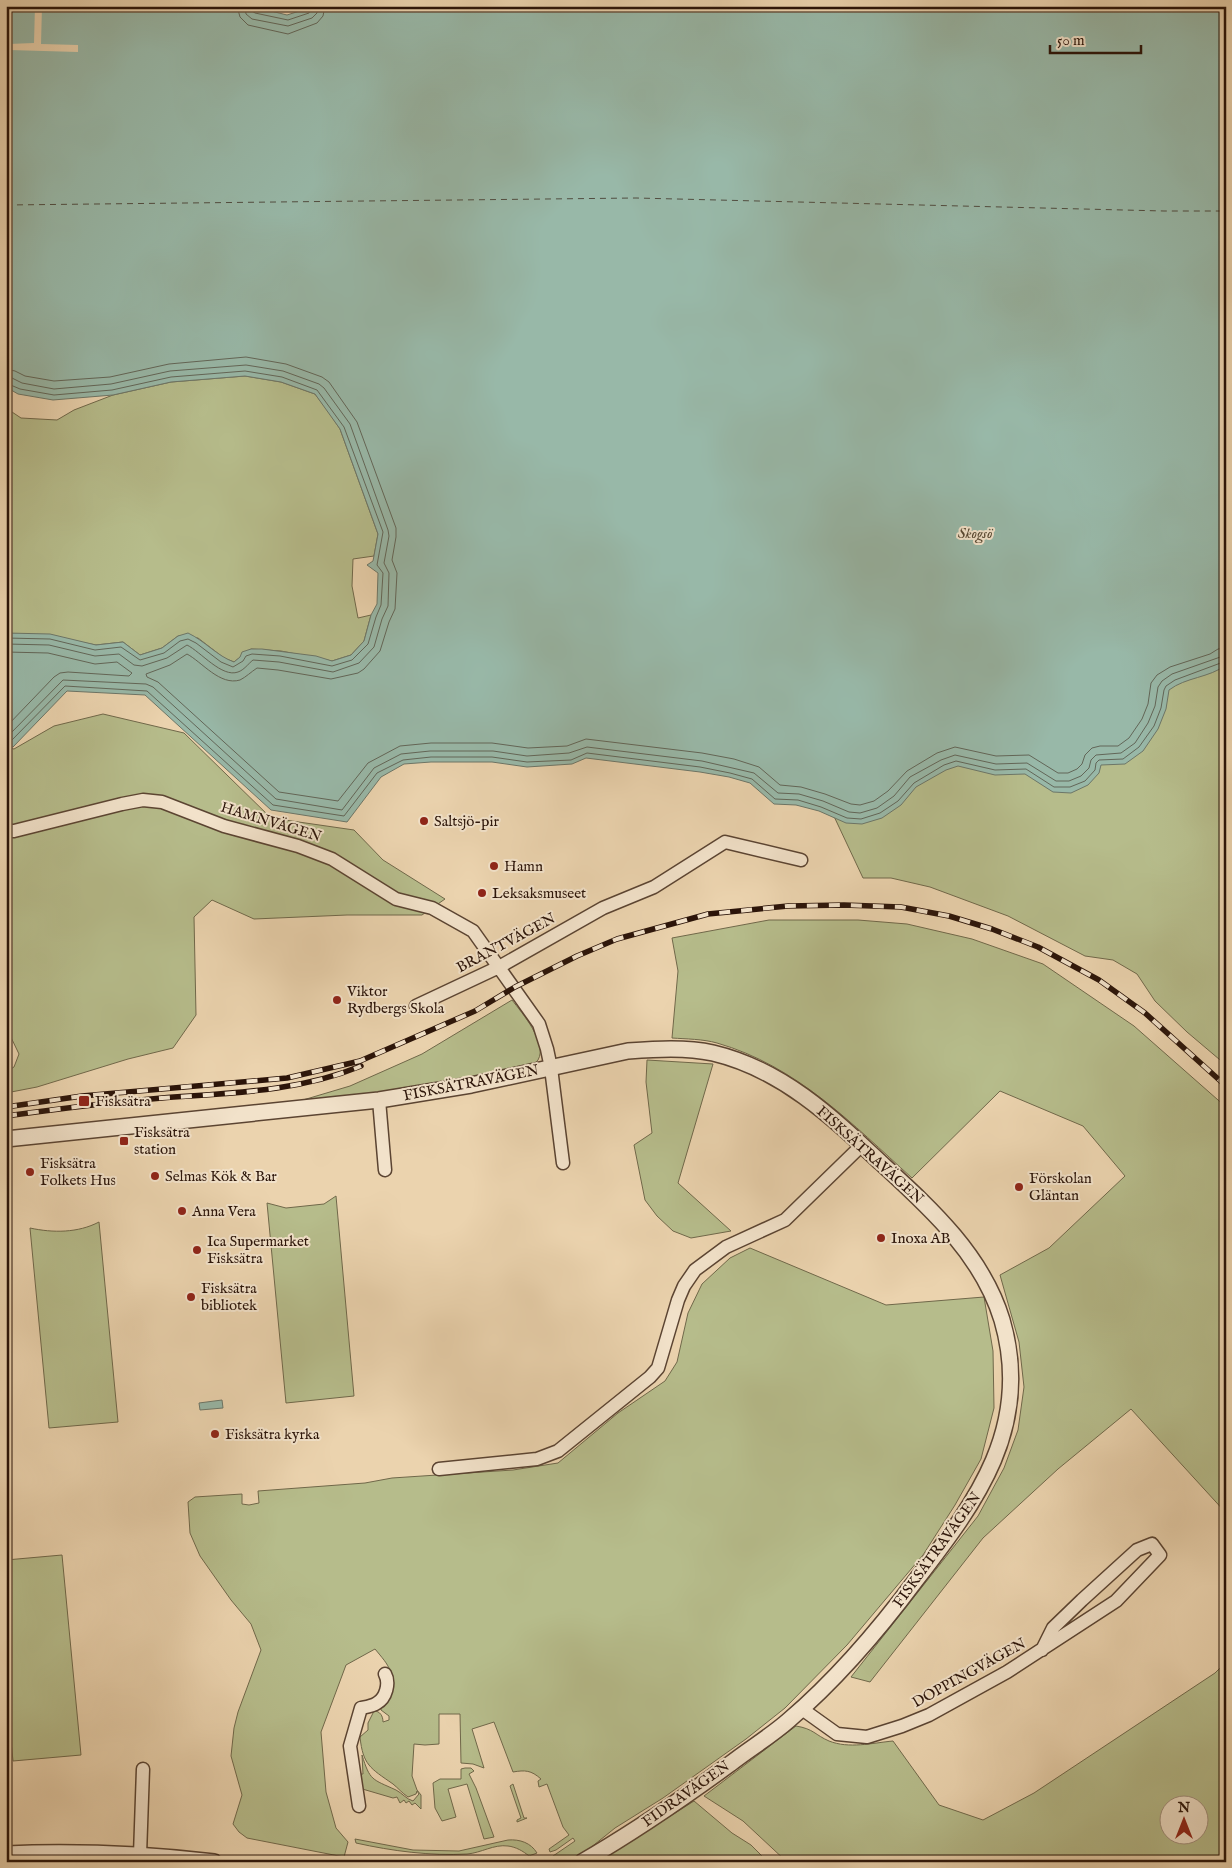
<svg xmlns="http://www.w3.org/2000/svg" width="1232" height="1868" viewBox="0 0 1232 1868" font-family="'IM FELL English',serif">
  <rect width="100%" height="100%" fill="#ebd3ae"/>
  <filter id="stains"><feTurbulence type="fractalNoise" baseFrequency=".004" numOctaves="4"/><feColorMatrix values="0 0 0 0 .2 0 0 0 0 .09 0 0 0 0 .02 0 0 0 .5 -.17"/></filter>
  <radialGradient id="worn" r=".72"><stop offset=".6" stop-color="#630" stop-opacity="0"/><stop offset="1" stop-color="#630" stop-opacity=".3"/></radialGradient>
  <path fill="#b6bc8b" stroke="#70684a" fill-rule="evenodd" d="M1226 314V1065L1187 1032 1155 1001 1137 974 1113 960 1085 956 1008 916 930 887 891 878H863L711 555Z
    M245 376 281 382 315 394 328 411 340 429 378 534 374 556 353 559 352 586 358 618 371 615 364 641 351 655 332 661 281 651 251 649 234 662 224 658 198 638 178 636 162 648 140 655 123 642 96 645 75 641 6 633V408L21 418 57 420 74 410 113 395 171 382Z
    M103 714 184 733 271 818 354 830 383 860 445 899 422 915H347L254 919 212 900 194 917 196 1015 173 1048 128 1059 37 1087 6 1093V1072L14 1067 19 1054 6 1027V747L14 749 54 726Z
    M769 920H858L907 924 972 939 1043 964 1134 1026 1226 1107V1513L1131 1409 1058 1469 983 1538 870 1682 851 1677 978 1516 1004 1468 1018 1430 1024 1387 1019 1342 1000 1275 1049 1248 1125 1176 1083 1126 1000 1091 912 1178C852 1124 797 1066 717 1043 703 1039 686 1039 672 1038L678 971 672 938Z
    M512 1000C522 1013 548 1043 538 1060 536 1063 531 1066 529 1068L383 1092 303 1100 350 1086 422 1054Z
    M647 1060 713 1064 678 1183 731 1231 691 1238 673 1231 657 1216 645 1200 634 1145 652 1133 646 1082Z
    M336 1196 354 1396 286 1403 267 1203 286 1208 324 1204Z
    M99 1222 118 1422 49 1428 30 1228C53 1233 78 1233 99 1222Z
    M750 1248 886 1305 984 1297 993 1351 994 1408 981 1459 955 1505 923 1555 847 1645 785 1708 746 1739 663 1798 615 1828 584 1853 570 1860 558 1862 553 1856 575 1841 573 1838 556 1850 550 1852 549 1849 569 1835 563 1827 547 1784 539 1787 538 1781 541 1779C531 1770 525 1770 513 1772L494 1722 472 1729 484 1768 473 1764 461 1763 460 1714H439V1744L425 1745 414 1744 412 1776 417 1790 421 1795V1809L415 1803 412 1805 409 1801 406 1803 404 1800 400 1803 397 1797 393 1798 359 1788 357 1774H363L362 1755C370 1781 372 1779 396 1790 402 1793 406 1799 413 1801L419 1794 417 1791 416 1794 408 1797C402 1793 398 1788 393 1784 370 1768 363 1765 360 1737L368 1730V1723L374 1711C380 1711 383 1716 383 1722L389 1720V1716L381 1710C380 1703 382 1700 385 1695 397 1673 389 1666 375 1649L346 1665 321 1732 326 1792 336 1828 348 1842 344 1857 247 1838 239 1832 233 1824 242 1795 231 1756 234 1728 238 1712 261 1650 251 1624 231 1600 200 1556 190 1533 188 1502 195 1497 242 1494V1504L249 1505 259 1503 258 1491 365 1483 392 1478 513 1470 558 1463 618 1413 665 1381 677 1362 688 1313 702 1284 730 1258Z
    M62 1555 81 1755 13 1761 6 1693V1560Z
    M1226 1662V1862H787L743 1821 704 1796 796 1726C814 1729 815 1735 829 1741 849 1749 872 1743 893 1741L939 1805 983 1820 1034 1793 1215 1673ZM1170 1806H1200V1836H1170Z
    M465 1768H471L474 1771 469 1774 476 1788 494 1837 484 1839 467 1784 448 1789 456 1817 442 1821 435 1808 433 1783 440 1779H461V1769Z
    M513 1784 524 1818H527L517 1822V1820L521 1818 510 1786Z
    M694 1801 732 1833 751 1845 768 1862H601V1860Z
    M355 1839 413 1850 459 1851 508 1840C520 1839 531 1843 537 1853L529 1856C523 1851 516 1847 508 1846 494 1844 481 1853 467 1854 430 1856 392 1851 356 1843Z
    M498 1857H513L522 1862H489Z"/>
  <path fill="#98b8a8" stroke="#6c7668" d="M6 6H251L287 15 312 7 320 8 332 6H1226V665C1209 678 1186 677 1169 690L1166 709 1158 729 1143 751 1125 764 1101 765 1099 773 1088 785 1071 793 1053 792 1025 774 995 775 958 766 946 770 916 787 901 805 882 818 862 824 846 823 819 811 796 805 774 804 750 783 729 777 700 772 586 758 572 764 527 767 492 762H431L404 764 381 777 347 822 271 810 145 695 67 691 13 747H6V633L50 634 96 645 123 642 140 655 162 648 178 636 188 633C205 641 217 656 234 662L240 657 242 652 251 649H262L316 656 332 661 351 655 364 641 371 615 377 604 378 573 367 565 373 561 378 534 340 429 315 394 281 382 245 376 171 382 113 395 53 400 18 394 6 387Z
    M222 1400 223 1408 200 1410 199 1403Z"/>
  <path fill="#ebd3ae" d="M35 6H42L41 44 78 45V52L9 50V44L34 43Z"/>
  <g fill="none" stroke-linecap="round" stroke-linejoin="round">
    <path stroke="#626658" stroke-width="1" d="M237 6 240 17 248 25 288 34 317 23 323 16 325 6
      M245 6 246 14 252 19 288 26 312 18 317 13 318 6
      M251 6 252 11 255 13 288 20 309 13 311 6
      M6 369 15 371 25 376 54 381 110 377 169 364 246 357 286 364 322 377 329 382 357 422 396 528V537L392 560 397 573 395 609 389 622 380 651 364 669 358 673 331 679 278 670 257 668C251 672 246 677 240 680 220 686 202 662 187 654L170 665 146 674 147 677 158 682 279 792 338 801 368 763 400 746 431 743H492L528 748 567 746 586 739 702 753 734 759 759 767 780 785 801 787 825 794 851 804 860 805 874 801 888 791 907 771 937 753 955 747 996 756 1029 755 1058 773H1068L1077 769 1082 764 1085 755 1092 748 1100 746H1118L1129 738 1142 719 1148 704 1151 683 1157 675 1170 667 1210 654 1218 649 1226 648
      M6 377 12 378 22 383 54 389 111 384 170 371 246 365 283 371 319 384 324 388 350 424 388 530 389 536 384 563 389 573 388 606 382 619 374 647 359 663 333 672 279 662 253 660C248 664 244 670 238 672 222 678 201 652 187 645L167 658 142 666 134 665 119 654 95 656 49 645 6 644
      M6 383 20 389 54 395 112 390 171 377 245 371 282 377 317 390 344 427 383 532 377 565 383 573 381 605 376 617 368 644 352 660 332 666 280 656 252 654 246 656 243 661 233 667 221 662 196 643 188 639 180 641 164 653 140 660 121 647 95 650 50 639 6 638
      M6 652 48 653 95 664 117 662 132 673 129 676 68 672 60 673 54 677 6 727
      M6 736 9 735 63 680 146 684 153 687 276 799 342 810 374 768 401 754 430 751H493L527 756 569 753 587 747 702 761 754 773 778 793 799 794 823 801 849 812 860 813 877 808 894 796 910 777 941 760 955 755 996 764 1027 763 1056 781H1069L1081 776 1089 768 1091 760 1096 755 1121 753 1135 743 1148 723 1155 706 1158 687 1162 681 1172 674 1226 655
      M6 742 11 741 65 686 147 691 273 805 344 816 377 773 403 760 431 757H492L527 762 571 760 587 753 700 767 730 773 752 779 775 799 798 800 821 807 847 818 861 819 880 813 898 801 914 783 944 765 956 761 995 770 1026 769 1054 787H1070L1085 781 1095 770 1096 763 1099 760 1123 759 1139 747 1154 726 1161 708 1164 690 1166 686 1175 680 1226 661"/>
    <path stroke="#514d41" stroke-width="1" stroke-dasharray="6 5" stroke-linecap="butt" d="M6 205 636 198 1164 211H1226"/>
    <defs>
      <path id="minor" d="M6 831H14L122 804 143 800 162 802 224 826 298 846 332 859 396 899 432 908 473 931 539 1024 547 1049 551 1068 563 1163
        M416 1006 499 967 603 908 654 887 725 842 801 860
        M379 1100 385 1170
        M439 1469 537 1459 558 1451 650 1377 658 1368 678 1300 684 1286 695 1270 726 1247 785 1220 862 1145
        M802 1709 837 1734 867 1737 902 1726 929 1715 1007 1672 1116 1601 1160 1555 1152 1544 1137 1550 1082 1600 1053 1628 1042 1650
        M359 1806 350 1746 361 1708C366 1707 373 1706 377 1703 386 1698 390 1683 385 1674
        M140 1855 143 1769"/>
      <path id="tertiary" d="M6 1139 379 1100 471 1085 628 1051C656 1049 686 1047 713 1053 781 1069 831 1116 880 1162 929 1207 982 1254 1002 1320 1033 1426 977 1501 916 1580 878 1631 837 1679 789 1720 771 1736 749 1749 730 1764 682 1799 634 1832 582 1862
        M6 1854C76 1851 145 1854 214 1862"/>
    </defs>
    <use href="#minor" stroke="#5b4432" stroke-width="15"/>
    <use href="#tertiary" stroke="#5b4432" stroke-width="18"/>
    <use href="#minor" stroke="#f2e2ca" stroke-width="12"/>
    <use href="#tertiary" stroke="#f2e2ca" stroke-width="15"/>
    <defs>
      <path id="rail" d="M6 1107 82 1096 287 1078 360 1061 475 1011 515 987 577 956 617 939 708 914 788 906 844 905 901 907 949 916 992 929 1038 947 1099 980 1145 1013 1226 1086
        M6 1116C58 1109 110 1102 162 1098 229 1093 298 1092 361 1066"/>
    </defs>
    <use href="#rail" stroke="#2b1409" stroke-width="5.5"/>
    <use href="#rail" stroke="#f2e2ca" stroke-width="4" stroke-dasharray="11" stroke-linecap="butt"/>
  </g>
  <g fill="#8f2418" stroke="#f2e2ca" stroke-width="2">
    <circle cx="424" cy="821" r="5"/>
    <circle cx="494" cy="866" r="5"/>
    <circle cx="482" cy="893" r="5"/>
    <circle cx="337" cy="1000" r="5"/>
    <rect x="78" y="1095" width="12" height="12" rx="2.5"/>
    <rect x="119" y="1136" width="10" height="10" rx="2.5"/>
    <circle cx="30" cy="1172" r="5"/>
    <circle cx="155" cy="1176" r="5"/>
    <circle cx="1019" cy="1187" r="5"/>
    <circle cx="182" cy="1211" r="5"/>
    <circle cx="881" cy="1238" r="5"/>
    <circle cx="197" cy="1250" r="5"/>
    <circle cx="191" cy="1297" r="5"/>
    <circle cx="215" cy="1434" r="5"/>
  </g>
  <g text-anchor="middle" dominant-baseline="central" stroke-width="4" stroke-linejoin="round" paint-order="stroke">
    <g font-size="15" font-style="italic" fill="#554630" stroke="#f2e2ca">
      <text x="975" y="533">Skogsö</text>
    </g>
    <g font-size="15" fill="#2b1409" stroke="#f2e2ca" text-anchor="start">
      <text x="434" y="821">Saltsjö-pir</text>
      <text x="504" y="866">Hamn</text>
      <text x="492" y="893">Leksaksmuseet</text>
      <text x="347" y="991">Viktor<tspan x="347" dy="17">Rydbergs Skola</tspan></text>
      <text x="95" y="1101">Fisksätra</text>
      <text x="134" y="1132">Fisksätra<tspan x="134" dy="17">station</tspan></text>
      <text x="40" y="1163">Fisksätra<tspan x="40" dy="17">Folkets Hus</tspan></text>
      <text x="165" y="1176">Selmas Kök &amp; Bar</text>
      <text x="1029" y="1178">Förskolan<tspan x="1029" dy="17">Gläntan</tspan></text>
      <text x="192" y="1211">Anna Vera</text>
      <text x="891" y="1238">Inoxa AB</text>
      <text x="207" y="1241">Ica Supermarket<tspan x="207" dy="17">Fisksätra</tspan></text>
      <text x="201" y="1288">Fisksätra<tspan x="201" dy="17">bibliotek</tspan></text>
      <text x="225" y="1434">Fisksätra kyrka</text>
    </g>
    <g font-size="15" fill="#2b1409" stroke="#f2e2ca">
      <text transform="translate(271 822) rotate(17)">HAMNVÄGEN</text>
      <text transform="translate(506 943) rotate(-28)">BRANTVÄGEN</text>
      <text transform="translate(471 1083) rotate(-11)">FISKSÄTRAVÄGEN</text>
      <text transform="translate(870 1155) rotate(42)">FISKSÄTRAVÄGEN</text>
      <text transform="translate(937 1550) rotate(-54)">FISKSÄTRAVÄGEN</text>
      <text transform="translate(969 1673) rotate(-29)">DOPPINGVÄGEN</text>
      <text transform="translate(686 1794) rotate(-35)">FIDRAVÄGEN</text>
    </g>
  </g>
  <rect width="1232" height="1868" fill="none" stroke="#ebd3ae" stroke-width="25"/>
  <rect x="8" y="8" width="1217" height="1853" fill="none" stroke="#2b1409" stroke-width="2.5"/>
  <rect x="12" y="12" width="1207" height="1843" fill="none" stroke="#2b1409"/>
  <g transform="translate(1184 1820)"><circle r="24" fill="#f2e2ca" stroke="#a2907d"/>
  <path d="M0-4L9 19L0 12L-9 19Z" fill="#8f2418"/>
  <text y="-8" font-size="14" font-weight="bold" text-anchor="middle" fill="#2b1409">N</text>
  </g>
  <path d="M1050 45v8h91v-8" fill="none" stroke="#2b1409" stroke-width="2.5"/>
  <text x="1057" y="45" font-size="15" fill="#2b1409" stroke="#f2e2ca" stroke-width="4" paint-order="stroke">50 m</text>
  <rect width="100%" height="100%" filter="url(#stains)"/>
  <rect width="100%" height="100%" fill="url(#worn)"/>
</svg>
